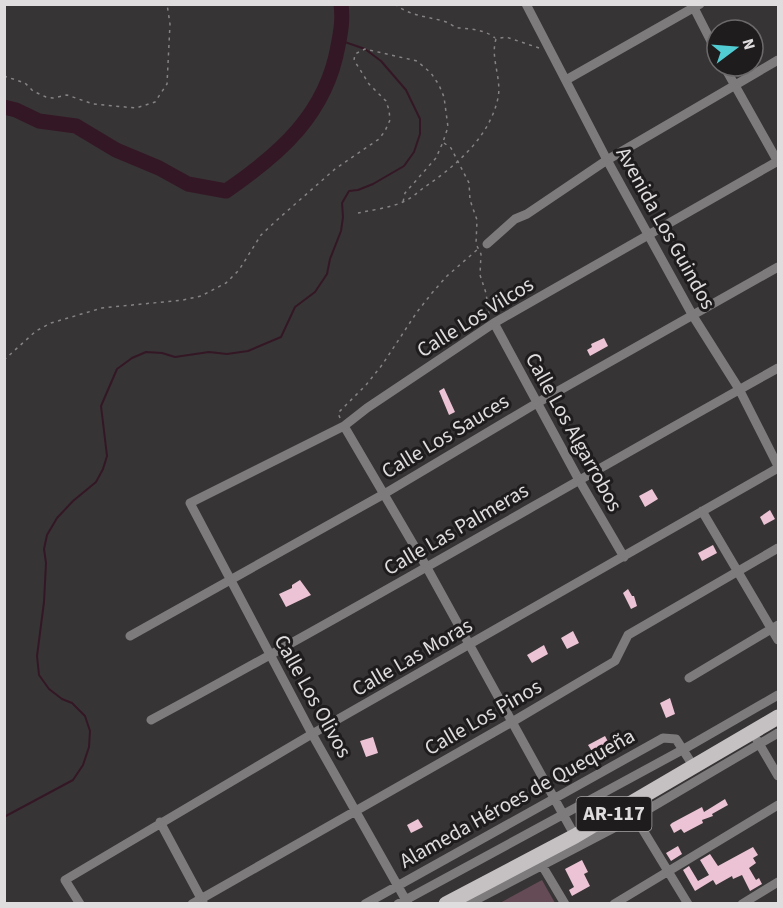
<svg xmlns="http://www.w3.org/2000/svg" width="783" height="908" viewBox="0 0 783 908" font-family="'Source Sans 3',sans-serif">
  <rect width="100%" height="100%" fill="#373435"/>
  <path fill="#644b56" d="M542 880 555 903H500Z"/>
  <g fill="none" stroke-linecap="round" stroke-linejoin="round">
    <path stroke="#341725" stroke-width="2" d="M4 817 73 780 83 765 89 747 90 731 85 716 72 703 62 699 49 689 39 675 37 656 44 602 46 563 44 549 47 535 57 518 73 501 96 482 103 469 107 456 101 406 117 369 132 358 146 352 162 353 175 357 209 352 227 354 248 351 281 337 295 307 315 292 327 274 330 259 341 231 343 217 342 203 349 191 358 190 373 184 404 166 414 152 420 134V119L406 90 381 61 365 49 339 40"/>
    <path stroke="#341725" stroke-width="15" d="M4 107 16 110 39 121 76 126 116 150 159 168 188 184 226 191C280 154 326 114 338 46 341 31 343 19 341 4"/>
  </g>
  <path fill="#ebc3d4" d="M604 338 608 346 590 356 587 350 592 347 591 344Z
    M444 388 455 412 449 415 439 391Z
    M652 489 658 499 645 507 639 496Z
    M770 510 775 519 764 525 760 517Z
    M713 545 717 553 702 561 698 553Z
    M300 580 311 595 286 607 279 594 292 588V585Z
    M628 589 632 596H634L637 606 631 609 623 593Z
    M573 631 579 643 567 649 561 638Z
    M544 645 548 654 532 663 527 655Z
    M670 698 675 714 666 718 660 703Z
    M605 736 613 751 580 768 577 761 593 753 588 745Z
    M373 737 378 753 366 757 360 741Z
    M725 799 728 805 712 814 713 816 702 820 703 823 684 833 681 829 674 833 670 825 672 823 702 807 704 812Z
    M418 819 423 827 411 833 407 825Z
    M678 846 682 854 671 861 666 853Z
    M753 847 758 855 753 858 756 863 749 868 756 880 759 878 762 884 750 891 742 875 733 879 732 876 716 885 713 880 695 891 683 870 689 866 698 881 709 875 700 860 710 854 718 866Z
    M582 860 588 872 584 874 590 886 572 896 569 890 574 887 565 869Z"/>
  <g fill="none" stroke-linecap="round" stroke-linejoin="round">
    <path stroke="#868384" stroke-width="1.5" stroke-dasharray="3 4.5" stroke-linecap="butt" d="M395 4C410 16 425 16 443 21 449 22 454 28 460 28 473 29 485 30 495 38
      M4 76 25 83 33 91 46 97 53 98 67 95 93 104 136 108 155 102 167 84 170 24 167 4
      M444 143 451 148 469 183 470 200 477 220 476 244 481 254 480 275 486 293 489 315
      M358 213C372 210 389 208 403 202 410 199 416 194 422 189 454 167 489 139 498 98 502 78 490 58 496 39L506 37 539 48
      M4 360 36 331 51 323 102 308 183 300 201 296 226 283 239 270 261 235 277 220 335 169 379 139 385 131 390 120 389 110 386 101 369 84 354 60 355 54 365 49 417 61 431 73 439 85 444 97 448 127 443 142 436 158 405 193 403 202
      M340 418 338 413 366 385 382 365 417 312 432 293 447 276 478 249"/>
    <path stroke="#7d7b7c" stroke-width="9" d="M526 4 607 160 693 316 739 389 778 466
      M692 4 717 53
      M724 66 778 162
      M566 80 700 4
      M487 244 515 219 527 214 607 160 778 60
      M494 323 579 480 624 557
      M344 426 426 566 575 836
      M702 511 778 640
      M130 636 384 494 537 403 778 267
      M689 678 778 625
      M151 720C362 607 569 484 778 368
      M757 740 778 776
      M635 817 688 904
      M160 822 203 902
      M540 862 565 904
      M80 904 65 880 312 734 778 468
      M192 904 512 722 615 661 628 635 778 548
      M365 904 663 738 676 739 694 767
      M398 904 684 749 778 695
      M408 904 312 734 190 503 344 426 367 408 494 323 778 161
      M468 904 635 817 778 733
      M614 904 778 805
      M742 904 778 882"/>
    <path stroke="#c5c1c3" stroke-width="15" d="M446 904 575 836 778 717"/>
  </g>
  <g text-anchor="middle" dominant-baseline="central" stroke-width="6" stroke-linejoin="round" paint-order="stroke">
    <rect fill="#1e1c1d" stroke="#a6a3a4" stroke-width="1.5" x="576.5" y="797" width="75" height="34" rx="4.5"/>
    <g font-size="20" font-weight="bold" fill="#e0ddde">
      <text x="614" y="814">AR-117</text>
    </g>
    <g font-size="21" fill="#e0ddde" stroke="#1e1c1d">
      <text transform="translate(666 228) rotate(61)">Avenida Los Guindos</text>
      <text transform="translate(475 317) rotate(-32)">Calle Los Vilcos</text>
      <text transform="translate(574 432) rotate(61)">Calle Los Algarrobos</text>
      <text transform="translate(445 436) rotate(-31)">Calle Los Sauces</text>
      <text transform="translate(456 529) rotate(-30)">Calle Las Palmeras</text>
      <text transform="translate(412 657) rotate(-30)">Calle Las Moras</text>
      <text transform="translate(313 696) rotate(61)">Calle Los Olivos</text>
      <text transform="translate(483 717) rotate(-30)">Calle Los Pinos</text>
      <text transform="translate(517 798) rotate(-29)">Alameda Héroes de Quequeña</text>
    </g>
  </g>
  <rect width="783" height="908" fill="none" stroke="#e0ddde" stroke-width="12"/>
  <g transform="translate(735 48) rotate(74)"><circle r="28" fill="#1e1c1d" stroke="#6c696a" stroke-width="1.5"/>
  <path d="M0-4.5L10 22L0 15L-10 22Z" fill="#51ccd3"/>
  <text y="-9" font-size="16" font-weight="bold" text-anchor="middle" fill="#e0ddde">N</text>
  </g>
</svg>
